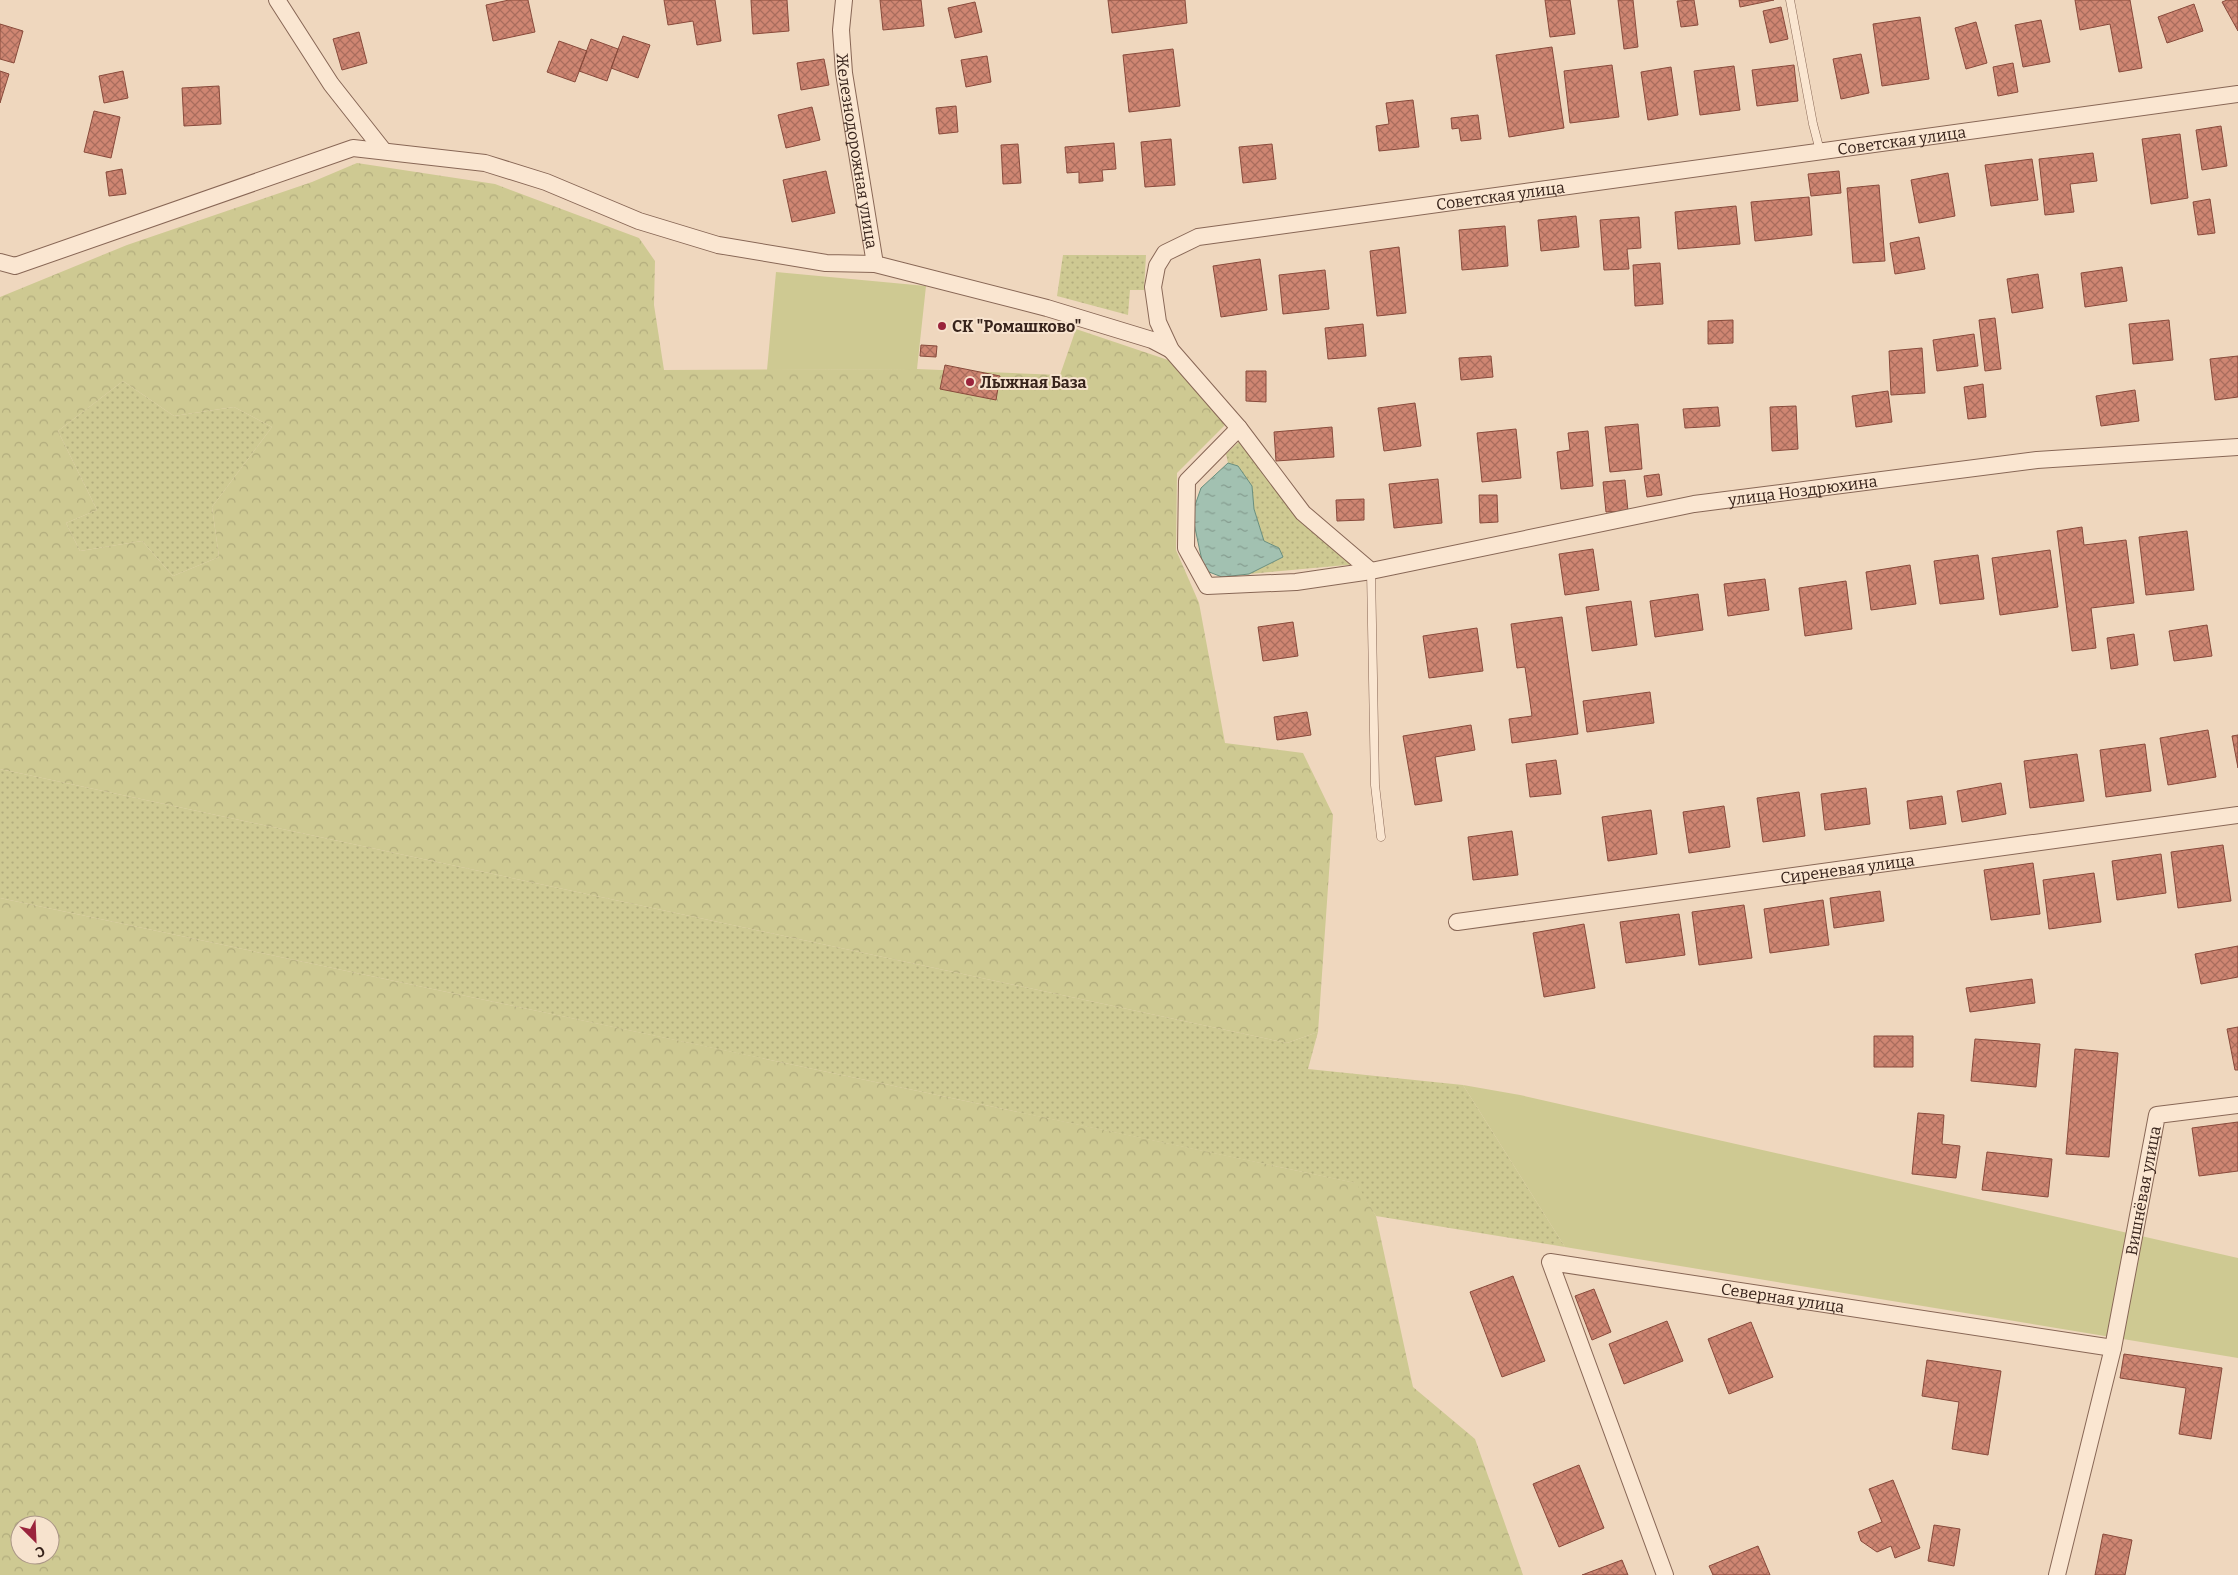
<svg xmlns="http://www.w3.org/2000/svg" width="2238" height="1575" viewBox="0 0 2238 1575" font-family="Bitter,serif">
  <defs>
    <pattern id="grass-dots" width="8" height="8" patternUnits="userSpaceOnUse" patternTransform="scale(1.25)"><rect width="8" height="8" fill="#cec992"/><path d="M2 2h.1M6 6h.1" fill="none" stroke="#b2ac7d" stroke-width="1.8" stroke-linecap="round"/></pattern>
    <pattern id="forest-crowns" width="20" height="18" patternUnits="userSpaceOnUse" patternTransform="scale(1.25)"><rect width="20" height="18" fill="#cec992"/><path d="M2 6a3 3 0 1 1 6 0M12 15a3 3 0 1 1 6 0" fill="none" stroke="#b2ac7d"/></pattern>
    <pattern id="water-ripples" width="26" height="14" patternUnits="userSpaceOnUse" patternTransform="scale(1.25)"><rect width="26" height="14" fill="#a2c1b1"/><path d="M2 4q2-2 4 0t4 0M15 11q2-2 4 0t4 0" fill="none" stroke="#859c8f"/></pattern>
    <pattern id="building-cross-hatch" width="8" height="8" patternUnits="userSpaceOnUse" patternTransform="scale(1.25)"><rect width="8" height="8" fill="#cf8672"/><path d="M0 0l8 8M0 8l8-8" fill="none" stroke="#a96d5d"/></pattern>
  </defs>
  <rect width="100%" height="100%" fill="#efd7be"/>
  <path fill="url(#grass-dots)" d="M1063 255H1146L1144 290H1130L1128 315 1057 296Z
    M123 381 174 416 234 407 272 427 212 507 219 557 173 576 142 541 80 551 66 523 97 510 58 431Z
    M1239 442 1298 519 1357 564 1249 574 1283 557 1279 548 1264 541 1254 509 1252 486 1238 466 1228 463 1226 454Z
    M0 769 1287 1043 1318 1032 1308 1069 1463 1085 1565 1247 1376 1216 1355 1183 0 898Z"/>
  <path fill="url(#forest-crowns)" fill-rule="evenodd" d="M357 163 495 184 639 238 655 261 654 305 664 370 917 369 1060 375 1076 329 1171 361 1225 425 1177 473 1176 550 1199 603 1225 743 1303 753 1333 815 1318 1032 1287 1043 0 769V297L127 245 312 182ZM123 381 174 416 234 407 272 427 212 507 219 557 173 576 142 541 80 551 66 523 97 510 58 431Z
    M0 898 1356 1183 1376 1216 1413 1387 1475 1439 1523 1575H0ZM20 1525H50V1555H20Z"/>
  <path fill="#cec992" d="M776 272 926 286 917 369 767 370Z
    M1463 1085 1520 1095 2238 1258V1358L1565 1247Z"/>
  <path fill="url(#water-ripples)" stroke="#698f7e" d="M1228 463 1238 466 1252 486 1254 509 1264 541 1279 548 1283 557 1249 574 1222 577 1204 570 1192 514 1201 488Z"/>
  <path fill="url(#building-cross-hatch)" stroke="#884a3b" d="M509 0H528L535 32 493 41 486 5Z
    M664 0H715L721 41 697 45 693 21 668 25Z
    M751 0H787L789 31 753 34Z
    M880 0H921L924 26 883 30Z
    M1108 0H1185L1187 23 1112 33Z
    M1545 0H1570L1575 34 1550 37Z
    M1618 0H1633L1638 47 1624 49Z
    M1694 0 1698 25 1681 27 1677 1Z
    M1739 0H1774L1740 7Z
    M2075 0H2130L2142 68 2119 72 2110 24 2080 30Z
    M2227 0H2238V31L2222 2Z
    M975 2 982 32 955 38 948 8Z
    M2194 4 2203 31 2167 43 2158 17Z
    M1781 7 1788 39 1770 43 1763 11Z
    M1920 17 1929 79 1882 86 1873 24Z
    M2041 20 2050 62 2023 67 2015 25Z
    M1976 22 1987 63 1966 69 1955 28Z
    M0 24 23 31 14 63 0 59Z
    M359 32 367 63 342 70 333 39Z
    M623 36 650 45 638 78 611 68Z
    M591 39 618 49 607 81 579 71Z
    M559 41 587 51 575 82 547 72Z
    M1552 47 1564 128 1509 137 1496 55Z
    M1173 49 1180 106 1129 112 1123 55Z
    M1861 54 1869 93 1841 99 1833 59Z
    M987 56 991 82 966 87 961 60Z
    M824 59 829 85 801 90 797 63Z
    M2013 63 2018 92 1998 96 1993 67Z
    M1612 65 1619 117 1570 123 1564 71Z
    M1794 65 1798 101 1757 106 1752 70Z
    M1734 66 1740 110 1700 115 1694 71Z
    M1671 67 1678 115 1648 120 1641 72Z
    M0 71 9 74 0 103Z
    M123 71 128 98 104 103 99 76Z
    M219 86 221 124 184 126 182 88Z
    M1413 100 1419 147 1379 151 1376 126 1389 124 1386 103Z
    M956 106 958 132 939 134 936 108Z
    M812 107 820 140 786 148 778 115Z
    M94 111 120 117 111 158 84 152Z
    M1478 115 1481 139 1461 141 1459 128 1452 129 1451 118Z
    M2221 126 2227 166 2202 170 2196 130Z
    M2180 134 2188 198 2151 204 2142 139Z
    M1171 139 1175 185 1145 187 1141 142Z
    M1114 143 1116 169 1102 170 1103 181 1079 183V172L1067 173 1065 147Z
    M1018 144 1021 183 1003 184 1001 145Z
    M1272 144 1276 179 1243 183 1239 147Z
    M2093 153 2097 181 2070 184 2074 212 2045 215 2039 159Z
    M2032 159 2038 200 1991 206 1985 165Z
    M122 169 126 194 109 196 106 172Z
    M826 171 835 213 792 222 783 180Z
    M1839 171 1841 193 1811 196 1808 174Z
    M1948 173 1955 216 1919 223 1911 180Z
    M1879 185 1885 261 1853 263 1847 188Z
    M1809 197 1812 235 1755 241 1751 202Z
    M2210 199 2215 233 2198 235 2193 202Z
    M1736 206 1740 244 1678 249 1675 212Z
    M1576 216 1579 247 1541 251 1538 220Z
    M1639 217 1641 248 1627 249 1629 269 1604 270 1600 220Z
    M1505 226 1508 266 1462 270 1459 230Z
    M1919 237 1925 269 1895 274 1890 243Z
    M1399 247 1406 313 1377 316 1370 251Z
    M1260 259 1267 310 1221 317 1213 266Z
    M1660 263 1663 304 1635 306 1633 265Z
    M2122 267 2127 301 2085 307 2081 273Z
    M1325 270 1329 309 1283 314 1279 275Z
    M2038 274 2043 308 2012 313 2007 279Z
    M1995 318 2001 369 1985 371 1979 320Z
    M1733 320V343L1708 344V321Z
    M2169 320 2173 360 2133 364 2129 324Z
    M1363 324 1366 356 1328 359 1325 328Z
    M1974 334 1978 366 1937 371 1933 340Z
    M921 345 937 346 936 357 920 356Z
    M1922 348 1925 393 1891 395 1889 351Z
    M1491 356 1493 377 1461 380 1459 358Z
    M2238 356V397L2215 400 2210 359Z
    M945 365 1000 376 996 400 940 389Z
    M1246 371H1266V402L1246 401Z
    M1983 384 1986 417 1968 419 1964 387Z
    M2135 390 2139 421 2101 426 2096 396Z
    M1888 391 1892 422 1856 427 1852 396Z
    M1415 403 1421 446 1384 451 1378 408Z
    M1796 406 1798 449 1772 451 1770 407Z
    M1718 407 1720 426 1685 428 1683 409Z
    M1638 424 1642 469 1610 472 1605 427Z
    M1332 427 1334 457 1276 461 1274 432Z
    M1516 429 1521 478 1482 482 1477 433Z
    M1588 431 1593 486 1561 489 1557 452 1570 450 1568 433Z
    M1659 474 1662 495 1647 497 1644 476Z
    M1438 479 1442 523 1394 528 1389 484Z
    M1625 480 1628 511 1606 512 1603 482Z
    M1479 495H1497L1498 522 1480 523Z
    M1364 499V520L1337 521 1336 500Z
    M2082 527 2084 545 2126 540 2134 603 2091 608 2096 648 2072 651 2057 531Z
    M2187 531 2194 590 2146 595 2139 537Z
    M1593 549 1599 590 1565 595 1559 554Z
    M2050 550 2058 607 2000 615 1992 558Z
    M1978 555 1984 599 1940 604 1934 561Z
    M1910 565 1916 604 1871 610 1866 572Z
    M1765 579 1769 610 1728 616 1724 584Z
    M1846 581 1852 629 1805 636 1799 588Z
    M1698 594 1703 630 1655 637 1650 601Z
    M1631 601 1637 645 1592 651 1586 607Z
    M1562 617 1578 734 1512 743 1509 719 1532 716 1525 667 1517 668 1511 624Z
    M1293 622 1298 656 1263 661 1258 627Z
    M2207 625 2212 656 2174 661 2169 631Z
    M1477 628 1483 671 1429 678 1423 636Z
    M2134 634 2138 665 2111 669 2107 638Z
    M1650 692 1654 723 1587 732 1583 701Z
    M1307 712 1311 735 1277 740 1274 717Z
    M1471 725 1475 750 1435 757 1442 801 1415 805 1403 736Z
    M2208 730 2216 777 2168 785 2160 738Z
    M2238 735V768L2232 736Z
    M2145 744 2151 791 2106 797 2100 750Z
    M2077 754 2084 801 2030 808 2024 761Z
    M1556 760 1561 794 1530 797 1526 764Z
    M2001 783 2006 814 1962 822 1957 791Z
    M1866 788 1870 824 1825 830 1821 794Z
    M1799 792 1805 836 1763 842 1757 798Z
    M1942 796 1946 824 1910 829 1907 801Z
    M1724 806 1730 847 1689 853 1683 812Z
    M1651 810 1657 854 1608 861 1602 817Z
    M1512 831 1518 875 1473 880 1468 837Z
    M2223 845 2231 901 2178 908 2171 852Z
    M2161 854 2166 893 2117 900 2112 861Z
    M2033 863 2040 914 1991 920 1984 870Z
    M2094 873 2101 922 2049 929 2043 880Z
    M1880 891 1884 921 1834 928 1830 898Z
    M1823 900 1829 945 1770 953 1764 909Z
    M1744 905 1752 958 1699 965 1692 912Z
    M1679 914 1685 955 1626 963 1620 922Z
    M1584 924 1595 988 1544 997 1533 933Z
    M2238 946V977L2201 984 2195 954Z
    M2032 979 2035 1003 1970 1012 1966 988Z
    M2238 1027V1070H2235L2227 1029Z
    M1874 1036H1913V1067H1874Z
    M1975 1039 2040 1044 2036 1087 1971 1081Z
    M2075 1049 2118 1053 2109 1157 2066 1154Z
    M1918 1113 1944 1115 1942 1144 1960 1146 1956 1178 1912 1174Z
    M2238 1122V1171L2199 1176 2192 1128Z
    M1987 1152 2052 1159 2048 1197 1982 1190Z
    M1513 1276 1545 1361 1502 1377 1470 1292Z
    M1594 1289 1611 1332 1592 1340 1575 1296Z
    M1667 1321 1683 1361 1624 1384 1609 1344Z
    M1751 1322 1773 1377 1729 1394 1708 1339Z
    M2124 1354 2222 1368 2211 1439 2179 1434 2186 1388 2120 1378Z
    M1927 1360 2001 1371 1988 1455 1952 1449 1959 1402 1922 1396Z
    M1579 1465 1604 1528 1559 1547 1533 1484Z
    M1893 1480 1920 1548 1895 1558 1891 1546 1877 1552 1861 1541 1858 1532 1882 1522 1869 1489Z
    M1934 1525 1960 1529 1954 1566 1928 1561Z
    M2103 1534 2132 1540 2125 1575H2095Z
    M1758 1546 1770 1575H1713L1709 1566Z
    M1622 1560 1628 1575H1582Z"/>
  <g fill="none" stroke-linecap="round" stroke-linejoin="round">
    <defs>
      <path id="service" d="M1790 0 1813 124 1820 151
        M1371 571 1375 785 1381 837"/>
      <g id="minor">
        <path d="M277 0 331 84 383 150"/>
        <path id="s1" d="M844 0 841 30 844 73 875 264 1047 308 1152 340 1171 350"/>
        <path d="M0 262 15 266 353 148 485 163 546 182 639 221 718 245 826 263 875 264"/>
        <path id="s2" d="M1239 428 1187 481 1186 548 1207 586 1296 582 1371 571 1694 504 2037 460 2238 447"/>
        <path id="s3" d="M1371 571 1303 513 1239 428 1171 350 1158 322 1153 287 1157 266 1165 253 1198 237 2238 94"/>
        <path id="s4" d="M1457 922 2238 815"/>
        <path id="s5" d="M1665 1575 1550 1262 2113 1348"/>
        <path id="s6" d="M2057 1575 2113 1348 2157 1115 2238 1105"/>
      </g>
    </defs>
    <use href="#service" stroke="#886756" stroke-width="9"/>
    <use href="#minor" stroke="#886756" stroke-width="18"/>
    <use href="#service" stroke="#fae6d1" stroke-width="8"/>
    <use href="#minor" stroke="#fae6d1" stroke-width="16"/>
  </g>
  <g fill="#9a243c" stroke="#f7e3ce" stroke-width="2">
    <circle cx="942" cy="326" r="5"/>
    <circle cx="970" cy="382" r="5"/>
  </g>
  <g text-anchor="middle" dominant-baseline="central" stroke-width="4" stroke-linejoin="round" paint-order="stroke">
    <g font-size="16" fill="#37231b" stroke="#f7e3ce">
      <text stroke="none"><textPath href="#s3" startOffset="1149">Советская улица</textPath></text>
      <text stroke="none"><textPath href="#s1" startOffset="152">Железнодорожная улица</textPath></text>
      <text stroke="none"><textPath href="#s3" startOffset="744">Советская улица</textPath></text>
      <text stroke="none"><textPath href="#s2" startOffset="789">улица Ноздрюхина</textPath></text>
      <text stroke="none"><textPath href="#s4" startOffset="394">Сиреневая улица</textPath></text>
      <text stroke="none"><textPath href="#s6" startOffset="394">Вишнёвая улица</textPath></text>
      <text stroke="none"><textPath href="#s5" startOffset="569">Северная улица</textPath></text>
    </g>
    <g font-size="16" font-weight="bold" fill="#37231b" stroke="#f7e3ce" text-anchor="start">
      <text x="952" y="326">СК "Ромашково"</text>
      <text x="980" y="382">Лыжная База</text>
    </g>
  </g>
  <g transform="translate(35 1540) rotate(156)"><circle r="24" fill="#f7e3ce" stroke="#aa9686"/>
  <path d="M0-4L9 19L0 12L-9 19Z" fill="#9a243c"/>
  <text y="-8" font-size="14" font-weight="bold" text-anchor="middle" fill="#37231b">С</text>
  </g>
</svg>
